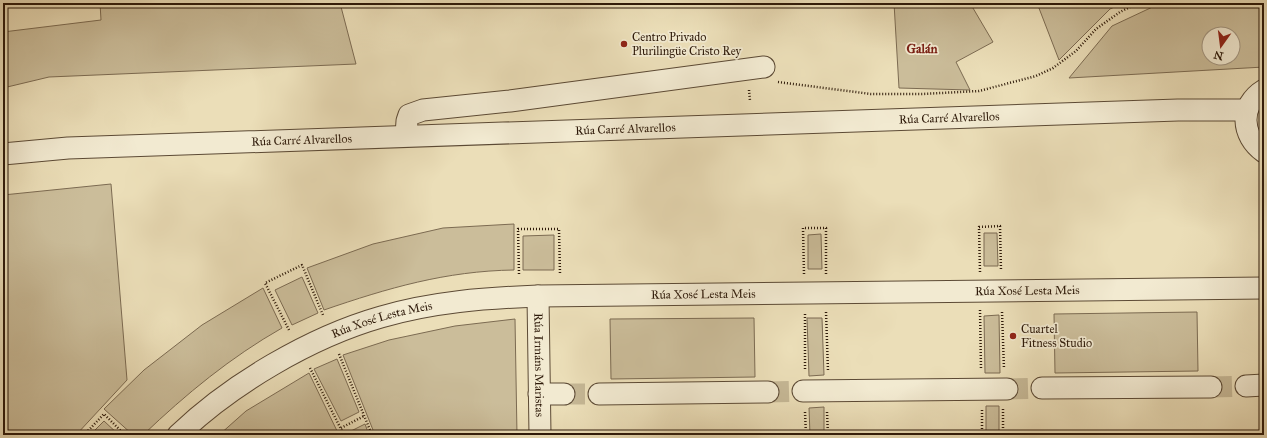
<svg xmlns="http://www.w3.org/2000/svg" width="1267" height="438" viewBox="0 0 1267 438" font-family="'IM FELL Great Primer',serif">
  <rect width="100%" height="100%" fill="#ebdeb8"/>
  <filter id="stains"><feTurbulence type="fractalNoise" baseFrequency=".005" numOctaves="4"/><feColorMatrix values="0 0 0 0 .2 0 0 0 0 .09 0 0 0 0 .02 0 0 0 .5 -.17"/></filter>
  <radialGradient id="worn" r=".72"><stop offset=".6" stop-color="#630" stop-opacity="0"/><stop offset="1" stop-color="#630" stop-opacity=".3"/></radialGradient>
  <path fill="#cbbd9a" stroke="#7c6b52" fill-rule="evenodd" d="M100 3H340L356 64 49 77 3 88V32L101 20Z
    M894 3H970L993 42 956 62 970 90 899 88Z
    M1037 3H1123L1110 9 1059 60Z
    M1161 3H1264V67L1069 78 1112 26ZM1209 34H1233V58H1209Z
    M1264 107V135C1258 125 1258 116 1264 107Z
    M111 184 127 380 76 435H3V195Z
    M514 224V270C446 271 388 288 324 310L307 268 373 244 443 228Z
    M984 233H997L998 266H984Z
    M821 234 822 269H808V235Z
    M554 235V270H523V236Z
    M302 277 318 313 292 325 275 290Z
    M263 288 282 328C231 357 186 394 143 435H133L104 409 144 370 202 325Z
    M1197 312 1198 371 1055 373 1054 314Z
    M999 315 1000 373H985L984 316Z
    M754 318 755 377 611 379 610 319Z
    M807 318H822L824 375 809 376Z
    M515 319 517 435H375L343 355 389 340 455 326Z
    M337 359 359 412 341 421 314 369Z
    M309 373 339 435H219L246 411Z
    M986 406H999V435H986Z
    M824 407V435H810L809 408Z
    M104 421 119 435H90Z
    M365 424 369 435H348L347 433Z"/>
  <g fill="none" stroke-linecap="round" stroke-linejoin="round">
    <path stroke="#c5b795" stroke-width="21" stroke-dasharray="21 10" stroke-linecap="butt" d="M1211 387 1246 386
      M1007 389 1042 388
      M768 392 803 391
      M564 394H599"/>
    <defs>
      <g id="minor">
        <path d="M1264 90C1239 105 1241 136 1264 152"/>
        <path d="M406 135 407 121 409 115 423 110 510 101 764 67"/>
        <path id="s1" d="M3 154 68 148 1178 110H1247"/>
        <path id="s2" d="M538 296 540 435"/>
        <path d="M1246 386 1264 385"/>
        <path d="M1042 388 1211 387"/>
        <path d="M803 391 1007 389"/>
        <path d="M539 394H564"/>
        <path d="M599 394 768 392"/>
        <path id="s3" d="M178 435C231 384 311 337 381 317 432 302 485 298 538 296L1264 288"/>
      </g>
    </defs>
    <use href="#minor" stroke="#5c4a35" stroke-width="23"/>
    <path stroke="#2d1909" stroke-width="2.5" stroke-dasharray="1 2" stroke-linecap="butt" d="M778 82 871 94H922L979 91 1036 76 1053 68 1076 51 1096 29 1120 12 1138 3
      M749 90 750 101
      M980 272 979 227 1000 226 1001 271
      M519 274 518 229H559L560 274
      M804 274 803 228H826V274
      M980 310 981 369
      M826 312 828 371
      M1002 312 1004 369
      M805 314V371
      M289 330 265 283 302 265 323 315
      M339 354 372 435
      M310 368 344 435
      M1003 409V435
      M982 410V435
      M805 412 806 435
      M827 412 828 435
      M341 428 364 416
      M84 435 104 414 125 435"/>
    <use href="#minor" stroke="#f2ead1" stroke-width="21"/>
  </g>
  <g fill="#8f2418" stroke="#f2ead1" stroke-width="1.5">
    <circle cx="624" cy="44" r="4"/>
    <circle cx="1013" cy="336" r="4"/>
  </g>
  <g text-anchor="middle" dominant-baseline="central" stroke-width="3.5" stroke-linejoin="round" paint-order="stroke">
    <g font-size="12" fill="#2d1909" stroke="#f2ead1" text-anchor="start">
      <text x="632" y="37">Centro Privado<tspan x="632" dy="14">Plurilingüe Cristo Rey</tspan></text>
      <text x="1021" y="329">Cuartel<tspan x="1021" dy="14">Fitness Studio</tspan></text>
    </g>
    <g font-size="12" fill="#2d1909" stroke="#f2ead1">
      <text stroke="none"><textPath href="#s1" startOffset="947">Rúa Carré Alvarellos</textPath></text>
      <text stroke="none"><textPath href="#s1" startOffset="623">Rúa Carré Alvarellos</textPath></text>
      <text stroke="none"><textPath href="#s1" startOffset="299">Rúa Carré Alvarellos</textPath></text>
      <text stroke="none"><textPath href="#s3" startOffset="885">Rúa Xosé Lesta Meis</textPath></text>
      <text stroke="none"><textPath href="#s3" startOffset="561">Rúa Xosé Lesta Meis</textPath></text>
      <text stroke="none"><textPath href="#s3" startOffset="237">Rúa Xosé Lesta Meis</textPath></text>
      <text stroke="none"><textPath href="#s2" startOffset="69">Rúa Irmáns Maristas</textPath></text>
    </g>
    <g font-size="13" font-weight="bold" fill="#7a1f14" stroke="#f2ead1">
      <text x="922" y="49">Galán</text>
    </g>
  </g>
  <rect width="1267" height="438" fill="none" stroke="#ebdeb8" stroke-width="16"/>
  <rect x="4" y="4" width="1259" height="430" fill="none" stroke="#2d1909" stroke-width="2"/>
  <rect x="8" y="8" width="1251" height="422" fill="none" stroke="#2d1909"/>
  <g transform="translate(1221 46) rotate(194)"><circle r="19" fill="#f2ead1" stroke="#a39681"/>
  <path d="M0-3L7 15L0 10L-7 15Z" fill="#8f2418"/>
  <text y="-6" font-size="11" font-weight="bold" text-anchor="middle" fill="#2d1909">N</text>
  </g>
  <rect width="100%" height="100%" filter="url(#stains)"/>
  <rect width="100%" height="100%" fill="url(#worn)"/>
</svg>
